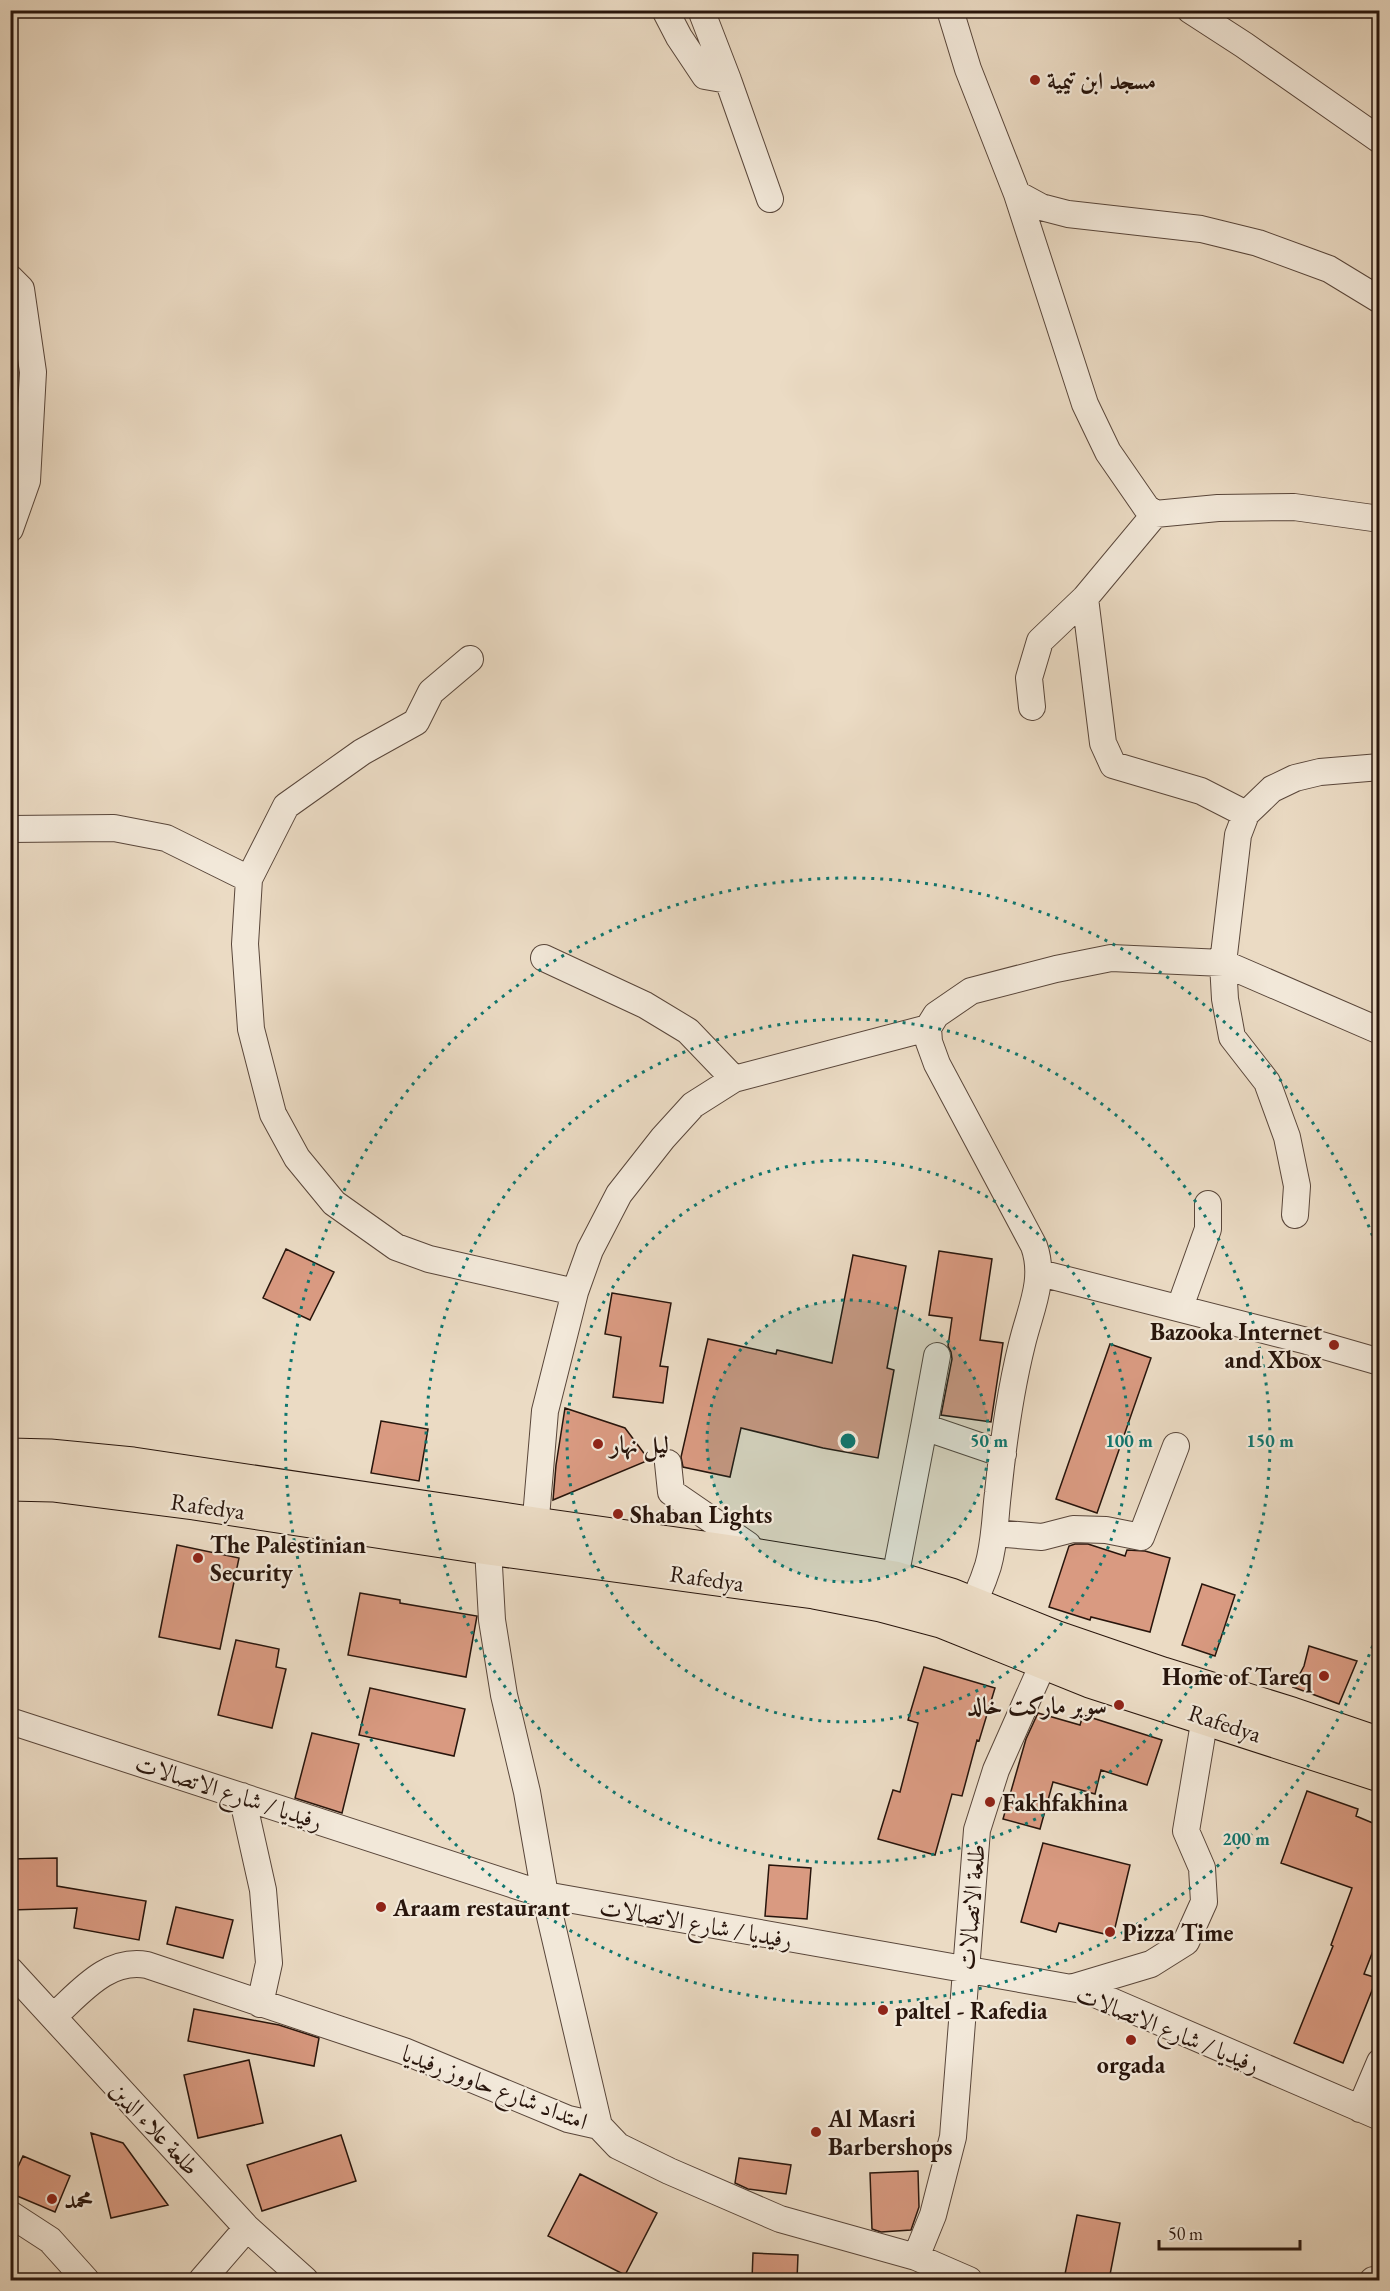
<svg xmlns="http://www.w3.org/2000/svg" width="1390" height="2291" viewBox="0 0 1390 2291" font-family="'EB Garamond',Amiri,serif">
  <rect width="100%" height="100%" fill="#ebdbc4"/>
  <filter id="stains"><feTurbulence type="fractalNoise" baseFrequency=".00333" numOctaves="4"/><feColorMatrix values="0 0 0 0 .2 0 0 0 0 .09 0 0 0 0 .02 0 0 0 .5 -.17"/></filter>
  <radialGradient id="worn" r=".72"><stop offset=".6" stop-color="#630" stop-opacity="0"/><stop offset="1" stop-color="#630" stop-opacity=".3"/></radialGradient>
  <path fill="#d99a81" stroke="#28150c" stroke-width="1.5" d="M286 1249 334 1272 310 1320 263 1298Z
    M939 1251 992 1259 980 1340 1003 1343 991 1422 941 1415 952 1359 951 1352 948 1346 952 1318 929 1315Z
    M853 1255 906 1266 887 1368 894 1370 878 1458 823 1448 741 1428 730 1477 683 1467 681 1457 708 1339 776 1354 777 1350 832 1363Z
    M612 1293 671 1303 660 1366 668 1367 663 1403 613 1397 621 1337 605 1334Z
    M1110 1344 1151 1358 1097 1513 1056 1499Z
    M565 1408 625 1428 649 1460 553 1500 556 1465Z
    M381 1421 428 1429 419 1481 371 1473Z
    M1075 1544H1088L1125 1556 1127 1550 1145 1551 1170 1558 1150 1632 1091 1617 1090 1620 1049 1607 1069 1546Z
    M177 1545 239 1558 220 1649 159 1637Z
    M1202 1584 1235 1595 1215 1656 1182 1645Z
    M360 1593 400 1600V1603L477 1616 466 1677 348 1655Z
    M236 1640 279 1649 276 1667 286 1669 272 1728 218 1715Z
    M1309 1646 1357 1661 1339 1704 1293 1687 1304 1666Z
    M924 1667 995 1688 979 1741 977 1740 962 1796 952 1794 935 1855 878 1839 893 1790 900 1792 918 1723 908 1720Z
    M370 1688 465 1709 454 1756 359 1735Z
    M1038 1713 1080 1725 1083 1715 1162 1740 1147 1785 1101 1770 1095 1794 1053 1782 1040 1829 1003 1819 1026 1739Z
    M312 1733 359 1744 342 1813 295 1798Z
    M1307 1791 1358 1809 1356 1816 1380 1826V1933L1364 1974 1377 1978 1343 2063 1294 2043 1333 1946 1331 1945 1352 1888 1281 1863Z
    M1043 1843 1130 1865 1113 1936 1059 1923 1056 1932 1021 1922Z
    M57 1858V1886L146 1901 139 1940 74 1928 77 1908 10 1910V1859Z
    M769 1865 811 1868 807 1919 765 1916Z
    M176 1907 233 1920 223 1958 167 1944Z
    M194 2009 279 2025 319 2038 314 2066 188 2041Z
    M249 2060 263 2123 198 2138 184 2075Z
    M91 2133 123 2143 168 2205 111 2218Z
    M341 2135 356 2181 262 2211 247 2165Z
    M23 2156 70 2176 55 2212 10 2193V2184Z
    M739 2158 791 2165 786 2194 748 2189 735 2183Z
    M918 2171 919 2207 911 2230 881 2232 872 2229 870 2173Z
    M580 2174 657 2213 625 2275 548 2236Z
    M1077 2215 1120 2223 1109 2280 1065 2274Z
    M753 2253 798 2255 797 2280H752Z"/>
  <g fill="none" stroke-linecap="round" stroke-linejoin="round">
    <defs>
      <path id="minor" d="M665 10 679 37 705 76 728 80
        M701 10 728 80 770 199
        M950 10 968 69 1017 194 1085 404 1108 452 1146 507 1155 514 1218 508 1294 507 1380 519
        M1190 10 1244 45 1380 140
        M1017 194 1041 207 1068 214 1201 229 1258 243 1329 269 1380 300
        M10 278 21 289 33 372 27 481 10 529
        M1085 598 1103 743 1113 765 1201 791 1246 814
        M470 659 431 692 416 722 362 752 286 806 249 879 245 944 251 1029 273 1114 297 1158 334 1203 396 1247 429 1259 575 1292
        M1032 707 1029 678 1040 641 1085 598 1155 514
        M10 829 114 828 166 838 249 879
        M544 958 645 1005 688 1031 734 1079
        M1295 1215 1297 1186 1287 1137 1267 1082 1232 1037 1225 999 1223 963 1238 835 1246 814 1272 789 1295 778 1320 772 1380 767
        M1040 1273 1307 1341 1380 1362
        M1180 1307 1208 1229V1204
        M924 1427 937 1356
        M668 1463 671 1492 748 1545 753 1555
        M994 1533 1042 1537 1073 1529 1106 1530 1141 1537 1176 1446
        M534 1541 545 1411 575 1292 590 1250 619 1194 663 1138 693 1105 734 1079 928 1028
        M488 1548 492 1620 504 1695 527 1792 545 1895 599 2126
        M895 1578 924 1427 1003 1454
        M964 1621C974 1603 982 1585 988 1566 995 1542 995 1517 998 1493 1003 1444 1010 1392 1022 1344 1030 1310 1046 1280 1034 1246L937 1064 929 1042 928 1028 936 1015 971 991 1056 969 1111 958 1223 963 1380 1031
        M10 1721 545 1895 1088 1991 1380 2117
        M242 1796 263 1890 269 1963 260 2004
        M10 1970 247 2228 305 2280
        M1071 1988 1151 1964 1186 1942 1204 1902 1202 1868 1186 1831 1205 1717
        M54 2016C81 1992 107 1958 147 1965L404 2051 568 2119 599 2126 618 2146 669 2171 780 2219 916 2257 969 2280
        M1360 2109 1380 2062
        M10 2214 50 2240 86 2280
        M916 2257 933 2215 953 2137 977 1830 996 1770 1051 1646
        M202 2280 247 2228
        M1373 2280 1380 2279"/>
      <path id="major" d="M10 1455 50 1456 133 1464 535 1524 753 1555 895 1578 951 1595 1055 1637 1163 1674 1292 1714 1380 1744
        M10 1484 53 1485 194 1503 488 1548 814 1592 881 1605 941 1621 1090 1681 1380 1775"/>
    </defs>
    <use href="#minor" stroke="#59463a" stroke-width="28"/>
    <use href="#major" stroke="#28150c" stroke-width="35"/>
    <use href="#minor" stroke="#f2e8d9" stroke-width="26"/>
    <use href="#major" stroke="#ebdbc4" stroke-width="33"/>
  </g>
  <circle cx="848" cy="1441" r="141" fill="#0f766e" fill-opacity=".12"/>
  <g fill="none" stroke="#0f766e" stroke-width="3" stroke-dasharray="3 6">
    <circle cx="848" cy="1441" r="141"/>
    <circle cx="848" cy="1441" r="281"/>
    <circle cx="848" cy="1441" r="422"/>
    <path d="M1379 1629A563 563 0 1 1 1379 1253"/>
  </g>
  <g fill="#8f2418" stroke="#f2e8d9" stroke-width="2">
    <circle cx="1035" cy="80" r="6"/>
    <circle cx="1334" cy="1345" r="6"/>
    <circle cx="598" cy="1444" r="6"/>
    <circle cx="618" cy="1514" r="6"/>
    <circle cx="198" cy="1558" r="6"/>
    <circle cx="1324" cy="1676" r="6"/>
    <circle cx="1119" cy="1705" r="6"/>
    <circle cx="990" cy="1802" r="6"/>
    <circle cx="381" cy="1907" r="6"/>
    <circle cx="1110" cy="1932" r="6"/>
    <circle cx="883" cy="2010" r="6"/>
    <circle cx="1131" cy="2040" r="6"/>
    <circle cx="816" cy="2132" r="6"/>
    <circle cx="52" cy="2199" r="6"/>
  </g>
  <g text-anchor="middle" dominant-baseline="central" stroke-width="4.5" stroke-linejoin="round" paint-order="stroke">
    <g font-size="24" font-weight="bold" fill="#28150c" stroke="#f2e8d9" text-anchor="start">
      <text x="1047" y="80">مسجد ابن تيمية</text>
      <text x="1322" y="1331" text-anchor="end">Bazooka Internet<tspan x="1322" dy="28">and Xbox</tspan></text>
      <text x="610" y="1444">ليل نهار</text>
      <text x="630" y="1514">Shaban Lights</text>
      <text x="210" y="1544">The Palestinian<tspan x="210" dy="28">Security</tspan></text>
      <text x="1312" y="1676" text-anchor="end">Home of Tareq</text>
      <text x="1107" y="1705" text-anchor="end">سوبر مارکت خالد</text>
      <text x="1002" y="1802">Fakhfakhina</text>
      <text x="393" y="1907">Araam restaurant</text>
      <text x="1122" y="1932">Pizza Time</text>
      <text x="895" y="2010">paltel - Rafedia</text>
      <text x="1131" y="2064" text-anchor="middle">orgada</text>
      <text x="828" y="2118">Al Masri<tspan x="828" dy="28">Barbershops</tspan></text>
      <text x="64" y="2199">محمد</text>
    </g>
    <g font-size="24" fill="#28150c" stroke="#f2e8d9">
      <text transform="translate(208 1506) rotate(8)">Rafedya</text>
      <text transform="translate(707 1578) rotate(8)">Rafedya</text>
      <text transform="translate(1225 1723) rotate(18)">Rafedya</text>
      <text transform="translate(229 1792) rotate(18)">رفيديا / شارع الاتصالات</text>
      <text transform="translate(971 1907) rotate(-85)">طلعة الاتصالات</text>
      <text transform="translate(696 1923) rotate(10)">رفيديا / شارع الاتصالات</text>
      <text transform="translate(1168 2029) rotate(22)">رفيديا / شارع الاتصالات</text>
      <text transform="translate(495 2087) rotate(21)">امتداد شارع حاووز رفيديا</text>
      <text transform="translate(155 2128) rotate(47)">طلعة علاء الدين</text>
    </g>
  </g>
  <circle cx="848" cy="1441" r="9" fill="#0f766e" stroke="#f2e8d9" stroke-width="3"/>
  <g font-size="18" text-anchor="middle" font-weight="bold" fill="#0f766e" stroke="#f2e8d9" stroke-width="4.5" stroke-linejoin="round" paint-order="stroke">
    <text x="989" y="1447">50 m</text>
    <text x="1129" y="1447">100 m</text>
    <text x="1270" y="1447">150 m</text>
    <text x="1246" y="1845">200 m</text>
  </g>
  <rect width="1390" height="2291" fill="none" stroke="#ebdbc4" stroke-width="36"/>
  <rect x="12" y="12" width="1366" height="2267" fill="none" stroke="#28150c" stroke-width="3"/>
  <rect x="18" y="18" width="1354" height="2255" fill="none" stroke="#28150c" stroke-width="1.5"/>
  <path d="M1159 2240v9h141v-9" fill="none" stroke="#28150c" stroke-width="3"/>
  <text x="1168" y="2240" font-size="18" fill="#28150c" stroke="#f2e8d9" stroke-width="4.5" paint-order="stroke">50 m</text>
  <rect width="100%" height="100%" filter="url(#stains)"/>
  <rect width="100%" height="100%" fill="url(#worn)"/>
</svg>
